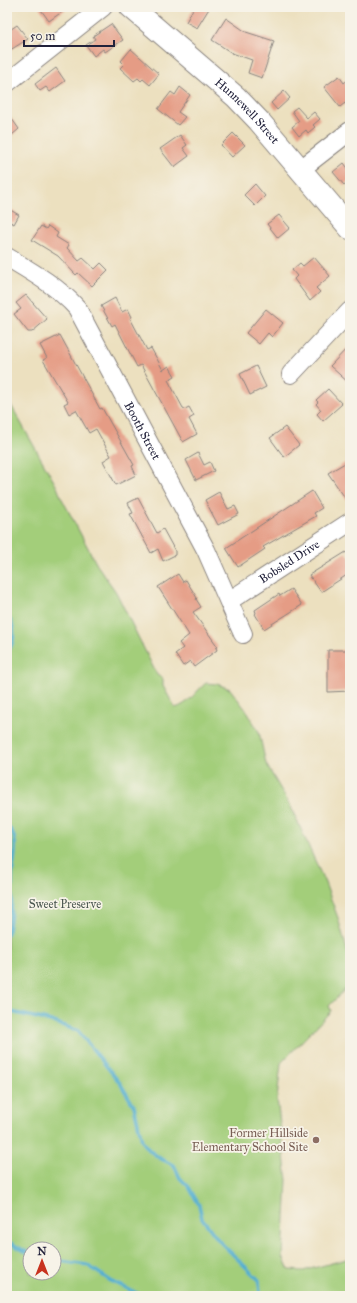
<svg xmlns="http://www.w3.org/2000/svg" width="357" height="1303" viewBox="0 0 357 1303" font-family="'IM FELL Great Primer',serif">
  <rect width="100%" height="100%" fill="#f7f3e8"/>
  <filter id="ink" filterUnits="userSpaceOnUse"><feTurbulence type="fractalNoise" baseFrequency=".025" numOctaves="2"/><feDisplacementMap in="SourceGraphic" scale="8" xChannelSelector="R" yChannelSelector="G"/><feConvolveMatrix kernelMatrix="1 2 1 2 8 2 1 2 1" color-interpolation-filters="sRGB"/></filter>
  <filter id="wash" filterUnits="userSpaceOnUse"><feTurbulence type="fractalNoise" baseFrequency=".012" numOctaves="4" result="noise"/><feDisplacementMap in="SourceGraphic" scale="16" xChannelSelector="R" yChannelSelector="G"/><feGaussianBlur stdDeviation="0.9" result="paint"/><feColorMatrix in="noise" values="0 0 0 0 0 0 0 0 0 0 0 0 0 0 0 0 0 1.4 0 .05"/><feComposite in="paint" operator="in"/></filter>
  <g filter="url(#wash)">
    <rect width="100%" height="100%" fill="#ece0bf"/>
    <path fill="#a3ce7a" stroke="#62785a" fill-rule="evenodd" d="M7 398 57 487 61 497 97 565 116 592 157 675 163 679V686L175 708C188 705 196 691 206 683L217 684 230 689 246 710 259 732 266 764 291 807 325 883 338 918 350 961V984L329 1006 331 1011 281 1063 277 1099 287 1180 283 1257 289 1270 303 1271 350 1258V1296H7ZM30 1249H54V1273H30Z"/>
    <g fill="none" stroke-linecap="round" stroke-linejoin="round">
      <path stroke="#53afd1" stroke-width="3.5" d="M7 615C16 628 16 640 7 653
        M7 826C22 838 12 863 12 879 12 898 12 915 7 934
        M7 1011 51 1021 78 1031 120 1083 134 1106 142 1141 150 1151 161 1159 174 1165 180 1178 189 1187 199 1205 202 1218 219 1241 259 1280 260 1296
        M7 1241 30 1254
        M54 1260 87 1265 111 1281 143 1296"/>
    </g>
    <g id="blocks">
      <path fill="#e59c85" d="M39 7H69L49 21Z
        M194 7H210L197 28 186 22Z
        M226 18 246 32 274 41 262 78 248 73 252 60 232 53 212 40Z
        M111 24 123 40 105 52 103 49 94 56 86 45 95 39 93 36Z
        M17 25 28 39 7 52V32Z
        M131 49 159 74 150 85 143 79 141 81 138 78 134 81 120 68 124 64 121 61Z
        M56 68 65 81 50 92 46 87 40 91 35 84Z
        M339 76 344 83 350 78V110L345 103 340 107 324 87Z
        M180 87 190 95 178 112 185 117 178 125 158 109 171 92 175 95Z
        M284 91 290 98 277 110 271 103Z
        M297 107 307 118 314 112 320 119 313 125 315 127 308 133 306 130 299 136 292 127 299 121 292 111Z
        M7 112 19 129 12 135 7 128Z
        M233 133 245 145 232 157 221 145Z
        M180 135 187 145 183 148 189 156 174 167 160 149Z
        M344 163 350 171V180L344 185 333 172Z
        M255 184 265 196 255 206 244 195Z
        M7 208 19 215 14 224 7 220Z
        M279 215 290 228 278 238 267 224Z
        M41 226 46 229 48 226 58 233 56 237 69 245 67 248 79 261 83 258 95 269 101 263 108 270 92 286 78 273 76 275 58 256 32 240Z
        M314 257 330 276 316 288 320 292 310 301 294 279 297 276 292 270 300 263 303 266Z
        M26 295 47 319 32 332H28L14 314 21 309 16 303Z
        M115 298 122 312 128 309 132 317 130 318 147 350 151 348 163 370 169 366 175 376 168 380 183 408 185 409 189 407 194 416 189 419 197 434 183 442 141 365 137 367 115 324 112 326 101 306Z
        M266 309 283 323 272 337 268 333 259 344 246 333Z
        M60 335 100 409 102 408 134 465 132 466 136 475 116 485 103 461 111 456 96 429 89 433 76 410 69 414 64 404 68 402 43 360 47 358 40 345Z
        M350 345V384L330 366Z
        M256 366 266 387 250 395 240 374Z
        M328 389 342 404 323 421 317 414 321 410 316 404 318 402 316 400Z
        M285 427 299 445 284 457 270 438Z
        M198 453 204 465 210 462 214 471 196 480 186 460Z
        M350 460V505L328 473Z
        M312 491 322 508 314 513 316 516 263 547 265 549 238 567 226 548Z
        M219 492 228 509 235 506 239 514 218 525 205 500Z
        M138 498 157 533 163 529 175 551V555L163 561 158 549 151 553 130 514 133 513 128 503Z
        M346 552 350 557V573L321 592 309 575Z
        M178 574 183 582 186 580 197 598 196 599 201 607 193 612 218 647 216 648 217 650 194 667 190 661 183 666 175 654 183 648 179 643 189 635 158 587Z
        M291 589 302 605 264 629 255 614 256 613 255 610 279 594 280 596Z
        M328 650H350V691L328 692Z"/>
    </g>
  </g>
  <g filter="url(#ink)">
    <use href="#blocks" fill-opacity="0" stroke="#87817d" stroke-width="1"/>
    <g fill="none" stroke-linecap="round" stroke-linejoin="round">
      <defs>
        <g id="minor">
          <path d="M7 83 103 7"/>
          <path d="M301 169 350 131"/>
          <path id="s1" d="M7 257C32 272 57 286 77 308L206 550 243 634"/>
          <path d="M291 374 350 311"/>
          <path id="s2" d="M229 601 350 522"/>
        </g>
        <g id="major">
          <path id="s3" d="M131 7 236 97 259 121 350 228"/>
        </g>
      </defs>
      <use href="#minor" stroke="#87817d" stroke-width="20"/>
      <use href="#major" stroke="#87817d" stroke-width="24"/>
      <use href="#minor" stroke="#fff" stroke-width="18"/>
      <use href="#major" stroke="#fff" stroke-width="22"/>
    </g>
  </g>
  <circle fill="#8d6e63" stroke="#f7f3e8" stroke-width="1.5" cx="316" cy="1140" r="4"/>
  <g text-anchor="middle" dominant-baseline="central" stroke-width="3.5" stroke-linejoin="round" paint-order="stroke">
    <g font-size="12" fill="#22223b" stroke="#f7f3e8">
      <text stroke="none"><textPath href="#s3" startOffset="156">Hunnewell Street</textPath></text>
      <text stroke="none"><textPath href="#s1" startOffset="226">Booth Street</textPath></text>
      <text stroke="none"><textPath href="#s2" startOffset="72">Bobsled Drive</textPath></text>
    </g>
    <g font-size="12" fill="#49564e" stroke="#f7f3e8">
      <text x="65" y="904">Sweet Preserve</text>
    </g>
    <g font-size="12" fill="#785e54" stroke="#f7f3e8" text-anchor="end">
      <text x="308" y="1133">Former Hillside<tspan x="308" dy="14">Elementary School Site</tspan></text>
    </g>
  </g>
  <rect width="357" height="1303" fill="none" stroke="#f7f3e8" stroke-width="24"/>
  <g transform="translate(42 1261)"><circle r="19" fill="#f7f3e8" stroke="#a29fa3"/>
  <path d="M0-3L7 15L0 10L-7 15Z" fill="#c8321e"/>
  <text y="-6" font-size="11" font-weight="bold" text-anchor="middle" fill="#22223b">N</text>
  </g>
  <path d="M24 40v6h90v-6" fill="none" stroke="#22223b" stroke-width="2"/>
  <text x="30" y="40" font-size="12" fill="#22223b" stroke="#f7f3e8" stroke-width="3" paint-order="stroke">50 m</text>
</svg>
